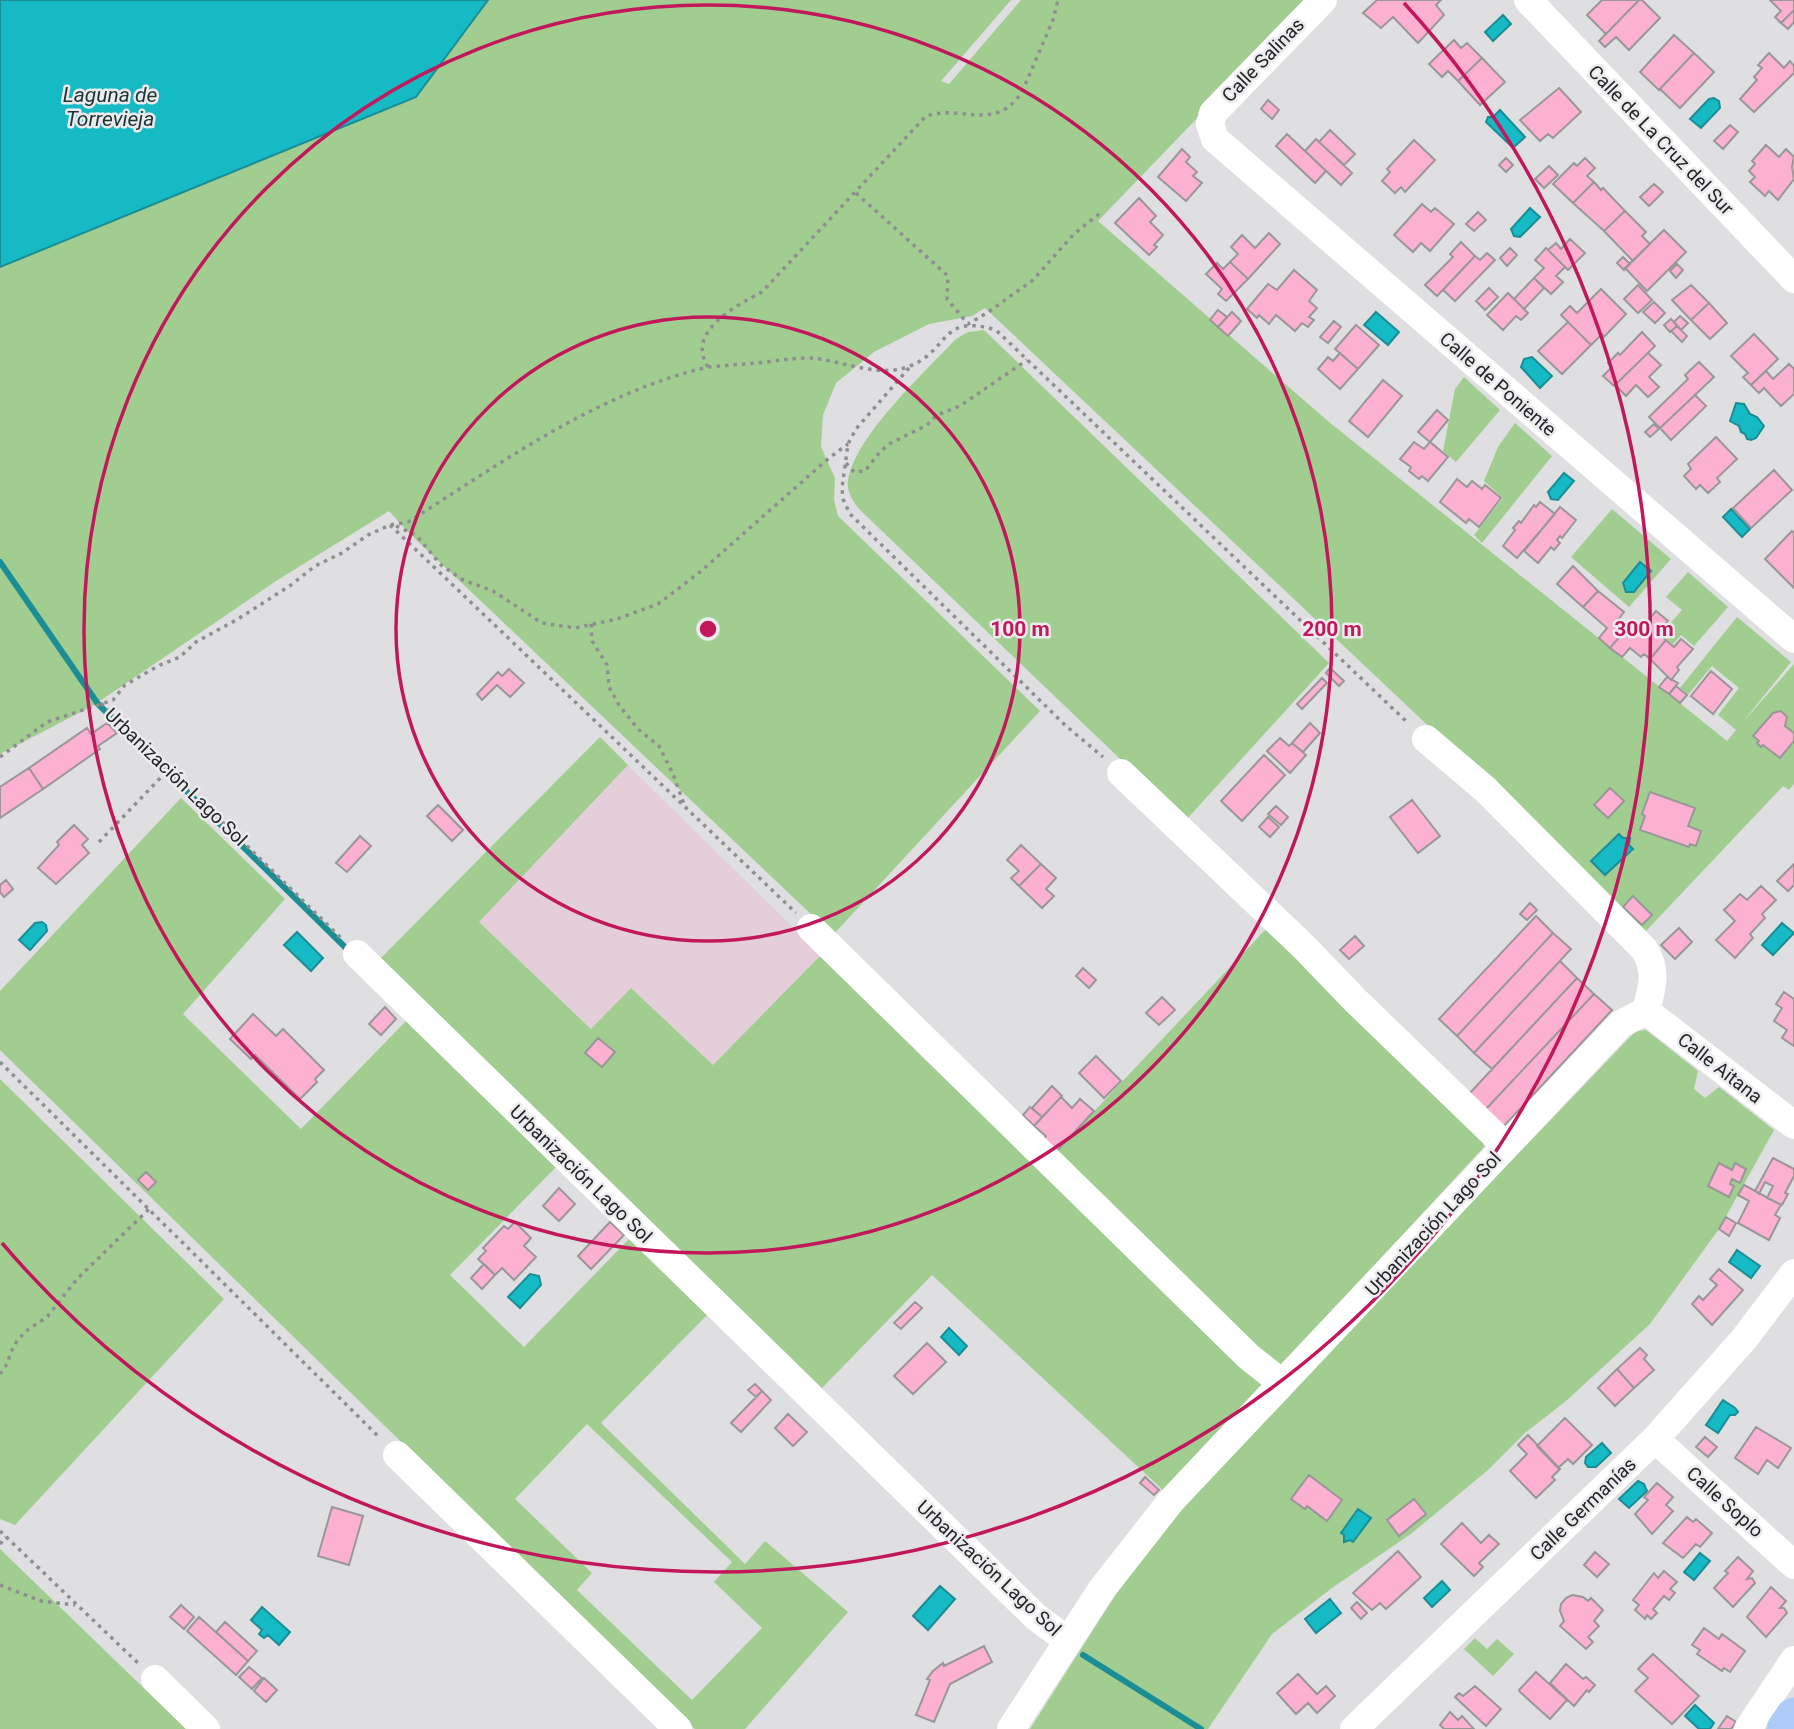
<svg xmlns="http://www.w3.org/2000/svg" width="1794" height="1729" viewBox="0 0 1794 1729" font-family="Roboto,sans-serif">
  <rect width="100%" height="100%" fill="#dfdee1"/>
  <path fill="#e4ceda" d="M628 765 821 955 713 1065 631 988 592 1029 479 922Z"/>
  <path fill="#a1cd91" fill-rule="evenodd" d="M0 0H1011L941 81 949 84 1021 0H1311L1098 221 1329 422 1727 741 1736 730 1718 715 1739 688 1712 666 1688 695 1680 688 1737 617 1791 662 1742 723 1794 664V784L1789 790 1783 786 1646 931 985 308 972 316 929 324 874 352 836 383 823 415 821 447 835 478 834 500 838 516 1040 711 833 935 408 532 389 511 276 581 94 705 0 754Z
    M984 330 1329 663 1185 821 859 509C853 501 846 491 848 480 856 435 924 373 956 339L968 332Z
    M1464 377 1500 410 1456 462 1443 451 1455 389Z
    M1515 423 1552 456 1482 543 1474 535 1503 498 1484 481 1498 447Z
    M1612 509 1671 559 1629 607 1571 557Z
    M1688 572 1728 607 1694 646 1681 635 1673 644 1661 634 1682 610 1666 597Z
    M600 737 628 765 479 922 591 1029 631 988 713 1065 821 955 1228 1356 1264 1385 1165 1492 932 1275 822 1388 381 958Z
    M181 798 285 899 183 1014 301 1129 408 1019 558 1165 450 1275 524 1347 631 1237 709 1313 601 1423 745 1564 765 1541 848 1612 745 1729H695L0 1050V991ZM587 1424 732 1562 714 1582 762 1628 692 1700 577 1590 592 1573 515 1499Z
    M1266 929 1483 1137 1484 1147 1282 1365 1272 1363 1053 1155Z
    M1646 1030 1698 1071 1694 1089 1705 1098 1719 1087 1774 1130 1719 1229 1650 1324 1566 1401 1525 1433 1488 1470 1412 1533 1332 1588 1272 1634 1208 1729H1030L1141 1555 1230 1454 1636 1031Z
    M0 1079 224 1299 15 1525 0 1519Z
    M0 1549 186 1729H0Z
    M1475 1638 1487 1649 1497 1639 1514 1654 1493 1676 1464 1649Z"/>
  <path fill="#15bac5" stroke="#1a8d95" stroke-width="2" d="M0 0H488L416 97 0 267Z
    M1503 15 1511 24 1493 41 1485 32Z
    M1714 98 1719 101 1720 108 1701 128 1690 119 1709 99Z
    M1500 110 1525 137 1513 148 1486 122 1488 117H1493Z
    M1530 208 1540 217 1520 237 1514 236 1511 229Z
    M1376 312 1399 332 1388 345 1364 325Z
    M1532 357 1552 376 1540 388 1521 367 1524 359Z
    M1736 403 1744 404 1750 414 1757 417 1764 426 1756 438 1751 440 1747 439 1745 434 1741 432 1739 426 1730 421Z
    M1564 473 1574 481 1558 500 1551 499 1548 492Z
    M1731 509 1750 529 1742 537 1723 517Z
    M1640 562 1651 571 1634 592H1626L1623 583Z
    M1619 834 1623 838H1630L1629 845 1633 849 1605 875 1591 861Z
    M42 922 46 925 47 931 30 950 19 940 35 923Z
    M1782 923 1794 933 1773 955 1762 945Z
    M297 932 323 958 311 971 284 945Z
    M1737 1250 1760 1266 1751 1278 1729 1262Z
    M530 1274 539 1276 541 1285 520 1308 508 1297Z
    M949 1328 967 1346 959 1355 941 1337Z
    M1723 1400 1735 1408 1738 1412 1735 1415H1730L1718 1433 1706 1425Z
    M1602 1443 1611 1453 1596 1467H1588L1585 1463 1586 1457Z
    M1638 1481 1644 1484 1647 1491 1629 1508 1619 1499Z
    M1358 1509 1371 1518 1353 1542 1350 1540 1344 1542V1535L1341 1533Z
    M1700 1553 1710 1561 1694 1580 1684 1572Z
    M1442 1581 1450 1590 1432 1607 1424 1598Z
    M940 1586 955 1599 928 1630 913 1616Z
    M1330 1599 1341 1613 1316 1633 1305 1619Z
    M262 1607 290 1632 279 1645 268 1635 264 1638 259 1634 262 1630 251 1620Z
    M1695 1705 1714 1723 1710 1729H1699L1685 1716Z"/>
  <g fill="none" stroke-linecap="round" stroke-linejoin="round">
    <path stroke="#1a8d95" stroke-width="6" d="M0 562 98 704 351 953
      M1083 1655 1201 1729"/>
  </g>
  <path fill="#fcb1d2" stroke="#9a9798" stroke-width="2" d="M1377 0H1441L1436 5 1444 15 1418 43 1393 17 1381 28 1363 13Z
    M1602 0H1639L1606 34 1587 15Z
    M1639 0H1642L1660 18 1629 50 1616 37 1605 47 1599 41Z
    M1770 0H1794V10L1781 23 1775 17 1781 11Z
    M1794 10V22L1788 29 1781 23Z
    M1674 35 1694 53 1659 90 1640 72Z
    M1454 40 1461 48 1467 43 1482 58 1458 81 1448 71 1442 77 1429 64Z
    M1694 53 1714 72 1680 108 1660 89Z
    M1769 53 1784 68 1790 61 1794 66V73L1754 112 1740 99 1757 80 1754 77 1762 68 1758 65Z
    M1482 58 1505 82 1480 105 1458 81Z
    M1559 88 1581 112 1553 138 1548 134 1540 141 1520 120Z
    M1268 100 1279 110 1272 119 1261 109Z
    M1730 125 1738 132 1723 149 1714 141Z
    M1330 130 1355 154 1344 165 1319 142Z
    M1287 134 1326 171 1315 183 1276 146Z
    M1316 139 1352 173 1341 185 1305 151Z
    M1414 140 1435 160 1405 192 1401 187 1395 193 1382 181 1390 172 1387 169Z
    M1766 145 1779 157 1786 149 1794 157 1792 167 1794 179 1778 200 1769 191 1765 196 1750 182 1755 177 1749 171 1755 164 1752 161Z
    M1182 149 1190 157 1186 162 1197 172 1193 176 1202 183 1186 201 1158 177Z
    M1506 158 1513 165 1506 172 1499 165Z
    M1585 158 1595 168 1587 176 1594 182 1573 203 1553 184 1574 163 1577 166Z
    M1549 166 1558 175 1544 188 1535 179Z
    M1594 182 1601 190 1603 188 1625 211 1604 231 1573 203Z
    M1654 184 1663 192 1649 206 1640 197Z
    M1139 198 1156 216 1150 222 1163 235 1154 245 1157 247 1149 255 1115 223Z
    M1422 204 1431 212 1435 208 1454 224 1430 251 1421 243 1413 252 1394 235Z
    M1625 211 1646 232 1642 236 1650 244 1633 261 1604 231Z
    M1478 212 1486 220 1474 231 1466 224Z
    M1664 230 1686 252 1647 291 1625 268Z
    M1269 233 1280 244 1248 279 1230 262 1238 254 1231 247 1242 235 1255 248Z
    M1570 239 1585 253 1568 270 1548 250 1556 243 1561 249Z
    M1461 242 1475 256 1437 296 1425 285 1453 257 1450 254Z
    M1510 248 1517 255 1507 266 1500 258Z
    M1546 248 1565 267 1556 276 1563 282 1551 294 1534 278 1544 268 1535 260Z
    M1487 253 1495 260 1455 301 1443 290 1475 256 1480 260Z
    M1623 257 1630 264 1624 270 1617 263Z
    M1230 262 1248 279 1226 301 1218 294 1222 289 1206 274 1217 263 1223 269Z
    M1677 264 1683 270 1676 278 1670 271Z
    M1294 270 1317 290 1309 301 1317 308 1309 317 1314 320 1308 327 1302 323 1295 331 1276 315 1269 324 1259 315 1257 318 1247 309 1268 284 1277 290Z
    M1534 278 1544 288 1524 309 1514 299Z
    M1638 285 1652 300 1638 313 1624 299Z
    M1691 285 1709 303 1691 320 1672 300Z
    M1489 288 1498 297 1485 310 1476 301Z
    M1601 289 1626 314 1604 337 1602 334 1591 345 1561 315 1570 306 1577 313Z
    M1508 293 1528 313 1521 320 1516 316 1503 330 1487 315Z
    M1654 302 1665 313 1655 323 1643 312Z
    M1709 303 1727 323 1710 339 1691 320Z
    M1218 310 1227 317 1218 327 1210 320Z
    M1232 312 1241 321 1228 336 1218 327Z
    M1680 316 1688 323 1681 330 1674 322Z
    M1671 319 1677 326 1670 332 1664 325Z
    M1334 321 1341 327 1328 343 1320 337Z
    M1568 322 1591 345 1562 374 1538 351Z
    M1356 325 1379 345 1358 369 1335 349Z
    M1677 326 1687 336 1682 342 1671 331Z
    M1642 332 1655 346 1614 386 1603 376 1612 367 1608 363 1618 353 1620 355Z
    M1754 334 1778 359 1751 385 1743 377 1748 373 1731 356Z
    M1340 353 1358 369 1340 389 1318 369 1328 357 1333 361Z
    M1648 353 1661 365 1649 377 1659 387 1648 397 1636 385 1626 396 1615 385Z
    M1699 362 1714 377 1660 428 1649 417 1688 379 1685 375Z
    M1789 364 1794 369V394L1781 406 1764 388 1759 393 1751 385 1766 371 1773 379Z
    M1383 380 1402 396 1368 437 1349 421Z
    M1695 395 1706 406 1671 440 1660 428Z
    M1437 410 1448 420 1430 442 1418 432Z
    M1654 424 1659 429 1650 437 1645 432Z
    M1716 437 1737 459 1717 478 1720 482 1708 493 1700 485 1696 489 1684 476 1691 469 1688 464Z
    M1414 442 1424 449 1430 442 1448 457 1428 481 1422 476 1419 479 1409 471 1411 467 1400 459Z
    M1774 470 1792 490 1751 528 1733 508Z
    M1457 479 1467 487 1472 481 1482 489 1485 485 1501 498 1479 527 1469 519 1466 523 1440 502Z
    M1540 502 1555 514 1517 558 1503 546 1515 530 1513 528 1519 521 1521 523 1534 505 1536 507Z
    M1560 507 1576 520 1562 538 1560 536 1557 540 1560 543 1554 550 1551 547 1538 563 1524 551Z
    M1792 531 1794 533V588L1765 559Z
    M1573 566 1598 591 1583 607 1557 584Z
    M1598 591 1624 612 1618 620 1627 628 1610 648 1599 638 1607 628 1583 607Z
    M1656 611 1668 621 1658 633 1666 640 1650 659 1644 654 1641 657 1630 648 1622 657 1610 648 1631 623 1640 630Z
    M1681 639 1693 649 1677 667 1679 670 1671 680 1650 659 1666 640 1674 647Z
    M1330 668 1344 681 1339 686 1326 673Z
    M509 669 524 683 510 697 497 685 482 700 477 694 498 672 502 676Z
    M1711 671 1732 689 1713 714 1691 696Z
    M1667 677 1678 683 1669 694 1659 687Z
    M1322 678 1327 683 1302 709 1297 704Z
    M1676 686 1687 695 1680 703 1669 694Z
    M1781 711 1787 717 1785 726 1794 733V741L1780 758 1763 745 1761 747 1757 743 1759 741 1753 736 1773 713Z
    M107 723 117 733 98 746 100 749 43 789 29 768 87 728 91 734Z
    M1310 723 1320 733 1303 752 1292 743Z
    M1280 738 1289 746 1292 743 1306 755 1290 773 1267 751Z
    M1264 755 1285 775 1242 821 1221 801Z
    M29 768 43 789 0 818V787Z
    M1610 788 1624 801 1608 818 1594 805Z
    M1650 792 1695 808 1688 826 1701 831 1696 846 1690 844 1689 847 1640 830 1645 816 1642 814Z
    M1412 800 1440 836 1418 853 1390 817Z
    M438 805 463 830 452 841 427 816Z
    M1276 806 1288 817 1281 825 1268 814Z
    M1268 817 1279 827 1270 837 1259 827Z
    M74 825 88 839 82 845 89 853 56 884 38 868 59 845 57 842Z
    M360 836 371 846 347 872 336 863Z
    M1021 845 1041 864 1019 886 1011 878 1019 871 1007 860Z
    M1041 864 1056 878 1046 889 1054 896 1042 908 1019 886Z
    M1794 864V885L1788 891 1777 881Z
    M6 880 13 889 4 897 0 892V885Z
    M1761 886 1776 900 1762 914 1765 918 1750 934 1753 938 1735 958 1716 940 1735 921 1724 910 1740 894 1747 900Z
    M1633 896 1652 915 1642 925 1623 907Z
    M1530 903 1537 910 1527 920 1520 914Z
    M1536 916 1553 933 1457 1036 1439 1019Z
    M1679 928 1692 942 1675 959 1661 945Z
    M1553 933 1571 949 1474 1053 1457 1036Z
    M1355 936 1364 946 1349 959 1340 950Z
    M1560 961 1577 978 1492 1069 1474 1053Z
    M1083 968 1096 980 1089 988 1076 976Z
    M1577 978 1594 994 1486 1109 1469 1094Z
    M1784 992 1794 999V1046L1782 1038 1787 1030 1774 1021 1782 1008 1776 1004Z
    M1594 994 1612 1010 1504 1126 1486 1109Z
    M1162 997 1175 1010 1159 1025 1146 1013Z
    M385 1007 396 1019 381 1035 369 1024Z
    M253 1014 276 1036 283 1029 324 1070 315 1079 317 1082 300 1099 255 1055 251 1059 230 1039Z
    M598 1038 615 1052 602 1067 585 1053Z
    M1096 1056 1121 1081 1104 1098 1079 1073Z
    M1052 1086 1062 1096 1042 1117 1032 1108Z
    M1061 1097 1072 1108 1080 1099 1094 1111 1056 1152 1042 1140 1046 1136 1034 1126Z
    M1030 1107 1042 1117 1034 1126 1023 1115Z
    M1773 1158 1794 1169V1176L1785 1193 1788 1194 1782 1205 1767 1198 1773 1186 1765 1182 1759 1194 1755 1191Z
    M1719 1163 1732 1170 1735 1163 1746 1169 1740 1183 1732 1179 1730 1184 1734 1186 1729 1197 1708 1186Z
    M146 1172 156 1182 148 1190 138 1180Z
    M1744 1185 1781 1205 1775 1215 1780 1218 1769 1240 1738 1223 1749 1201 1738 1195Z
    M559 1188 575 1204 559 1221 543 1206Z
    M1726 1217 1736 1223 1729 1236 1719 1229Z
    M515 1222 531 1238 524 1246 536 1257 514 1280 502 1268 495 1275 478 1259 486 1251 483 1248 504 1226 508 1229Z
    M610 1222 624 1235 591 1269 578 1256Z
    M484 1264 495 1275 482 1289 471 1278Z
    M1719 1269 1743 1290 1712 1325 1692 1304 1699 1296 1703 1300 1717 1285 1710 1279Z
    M915 1302 922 1308 901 1329 894 1323Z
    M927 1343 946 1362 913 1394 894 1376Z
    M1640 1348 1647 1355 1644 1359 1654 1370 1634 1388 1617 1369Z
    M1617 1369 1634 1388 1615 1406 1598 1388Z
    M755 1384 762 1391 756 1397 748 1390Z
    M762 1391 771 1400 741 1432 731 1423Z
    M788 1414 807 1432 793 1446 775 1428Z
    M1565 1418 1592 1445 1573 1464 1568 1459 1558 1468 1537 1446Z
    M1756 1427 1791 1448 1778 1468 1767 1460 1758 1474 1735 1458Z
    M1528 1435 1560 1469 1552 1477 1555 1480 1536 1498 1510 1471 1527 1454 1518 1445Z
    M1705 1437 1717 1447 1708 1457 1696 1447Z
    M1309 1475 1342 1500 1327 1521 1307 1506 1305 1509 1291 1499Z
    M1145 1477 1159 1490 1154 1495 1140 1483Z
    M1657 1483 1673 1497 1666 1505 1673 1511 1652 1534 1635 1514 1648 1500 1644 1497Z
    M1414 1499 1426 1514 1399 1536 1387 1520Z
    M332 1507 363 1516 349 1565 318 1556Z
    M1687 1517 1693 1522 1696 1519 1712 1533 1700 1547 1696 1544 1683 1558 1663 1543Z
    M1462 1523 1481 1543 1489 1535 1499 1544 1479 1563 1483 1567 1474 1576 1441 1544Z
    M1398 1551 1421 1577 1386 1609 1380 1603 1372 1610 1353 1593Z
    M1595 1552 1609 1564 1597 1577 1584 1565Z
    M1738 1557 1753 1571 1747 1579 1752 1578 1755 1583 1733 1607 1714 1588 1728 1573 1725 1571Z
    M1664 1571 1677 1582 1670 1589 1675 1593 1669 1600 1664 1596 1653 1609 1657 1613 1651 1619 1647 1615 1645 1619 1635 1610 1639 1605 1633 1600 1654 1573 1658 1578Z
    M1771 1587 1786 1601 1780 1608H1784L1787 1613 1766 1637 1747 1617Z
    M1572 1595 1583 1597 1588 1601 1591 1598 1603 1610 1594 1621 1599 1626 1588 1637 1593 1642 1586 1649 1560 1626 1564 1621 1560 1611 1561 1604 1566 1598Z
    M1357 1602 1367 1613 1361 1619 1351 1608Z
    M181 1605 194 1617 184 1629 170 1617Z
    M199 1617 248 1661 236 1675 187 1631Z
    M225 1622 257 1651 248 1661 216 1632Z
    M1704 1628 1719 1639 1722 1634 1745 1651 1730 1672 1724 1668 1722 1671 1697 1654 1700 1650 1692 1645Z
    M984 1646 992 1662 950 1684 934 1722 916 1715 930 1680 927 1679 933 1671 943 1663 944 1666Z
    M1653 1654 1699 1696 1672 1724 1635 1691 1648 1678 1638 1669Z
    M1566 1664 1583 1679 1586 1677 1595 1685 1589 1692 1587 1690 1574 1706 1550 1683Z
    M249 1667 262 1678 252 1689 239 1677Z
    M1536 1672 1567 1700 1550 1719 1520 1692 1519 1690Z
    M1298 1674 1317 1694 1326 1686 1335 1696 1317 1713 1308 1703 1296 1714 1277 1693Z
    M264 1678 277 1690 266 1702 254 1691Z
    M1475 1686 1501 1709 1486 1726 1455 1697 1459 1693 1463 1696Z
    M1450 1712 1458 1720 1462 1716 1474 1729H1444L1440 1725Z
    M1727 1716 1736 1722 1731 1729H1718Z"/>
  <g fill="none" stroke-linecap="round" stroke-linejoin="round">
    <path stroke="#8f8e90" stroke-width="3.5" stroke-dasharray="3.5 5" stroke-linecap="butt" d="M856 193 948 276 947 299 968 324 987 313 1033 280 1074 234 1099 214
      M708 367C728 365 747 364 767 362 781 360 795 358 810 358 842 360 878 379 910 366 950 350 940 313 996 330L1409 724
      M909 368 856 429 848 444 842 488 843 499 850 514 1066 726 1103 757
      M846 463 854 472 865 471 879 453 889 444 927 425 937 415 960 406 1027 360
      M390 525 796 913
      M396 526 416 535 441 565 463 580 493 591 542 623 575 628 617 619 658 604 700 572 829 458 848 444
      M591 624 592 641 607 665 609 687 619 705 638 729 659 746 673 774 685 807
      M101 703 341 938
      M0 757 47 722 113 700 125 685 160 665 180 657 196 642 238 619 291 585 315 566 342 553 368 535 390 525 408 522C503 462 597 393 708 367 685 332 737 305 762 292L926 116C963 104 994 133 1022 92L1053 20 1058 0
      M99 842 168 770
      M0 1062 380 1438
      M0 1374 7 1364 11 1352 17 1341 26 1331 47 1317 77 1279 149 1209
      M0 1531 139 1664
      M0 1544 6 1537
      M0 1585 41 1601 75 1605"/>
    <path stroke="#fff" stroke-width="28" d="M1323 0 1213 113 1210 124 1215 139 1794 639
      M1528 0 1794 279
      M1426 739 1485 789 1644 949C1658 971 1652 988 1646 1011
      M1121 773 1304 947 1355 1000 1506 1146
      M811 928 1249 1357 1282 1383
      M357 954 1036 1617 1067 1640
      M1646 1011 1794 1125
      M1655 1439 1794 1565
      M397 1455 678 1729
      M155 1679 206 1729
      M1011 1729 1102 1589 1171 1501 1621 1024 1646 1011
      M1354 1729 1655 1439 1744 1339 1794 1273
      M1748 1729 1794 1660"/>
    <path stroke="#aecbf8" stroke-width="37" d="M1785 1729 1794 1716"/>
  </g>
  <g fill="none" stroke="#c2185b" stroke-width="3.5">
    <circle cx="708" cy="629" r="312"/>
    <circle cx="708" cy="629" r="624"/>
    <path d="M1404 3A936 936 0 1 1 2 1243"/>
  </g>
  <g text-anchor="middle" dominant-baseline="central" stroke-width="5" stroke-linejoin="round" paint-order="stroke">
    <g font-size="19" fill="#252426" stroke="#ecebee">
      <text transform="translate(1263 60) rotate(-46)">Calle Salinas</text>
      <text transform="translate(1661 140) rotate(46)">Calle de La Cruz del Sur</text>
      <text transform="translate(1498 384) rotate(41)">Calle de Poniente</text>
      <text transform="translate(176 777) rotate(44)">Urbanización Lago Sol</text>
      <text transform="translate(1720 1068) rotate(38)">Calle Aitana</text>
      <text transform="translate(581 1174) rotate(44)">Urbanización Lago Sol</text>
      <text transform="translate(1433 1224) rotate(-47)">Urbanización Lago Sol</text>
      <text transform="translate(1725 1502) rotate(42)">Calle Soplo</text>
      <text transform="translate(1583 1509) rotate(-44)">Calle Germanías</text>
      <text transform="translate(989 1568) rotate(43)">Urbanización Lago Sol</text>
    </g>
    <g font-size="21" font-style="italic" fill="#1c3436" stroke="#ecebee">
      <text x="110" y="95">Laguna de<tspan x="110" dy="24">Torrevieja</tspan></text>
    </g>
  </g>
  <circle cx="708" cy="629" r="10" fill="#c2185b" stroke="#ecebee" stroke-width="3.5"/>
  <g font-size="21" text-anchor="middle" font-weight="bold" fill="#c2185b" stroke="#ecebee" stroke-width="5" stroke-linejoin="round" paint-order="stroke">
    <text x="1020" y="636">100 m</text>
    <text x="1332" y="636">200 m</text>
    <text x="1644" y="636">300 m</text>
  </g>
</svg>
